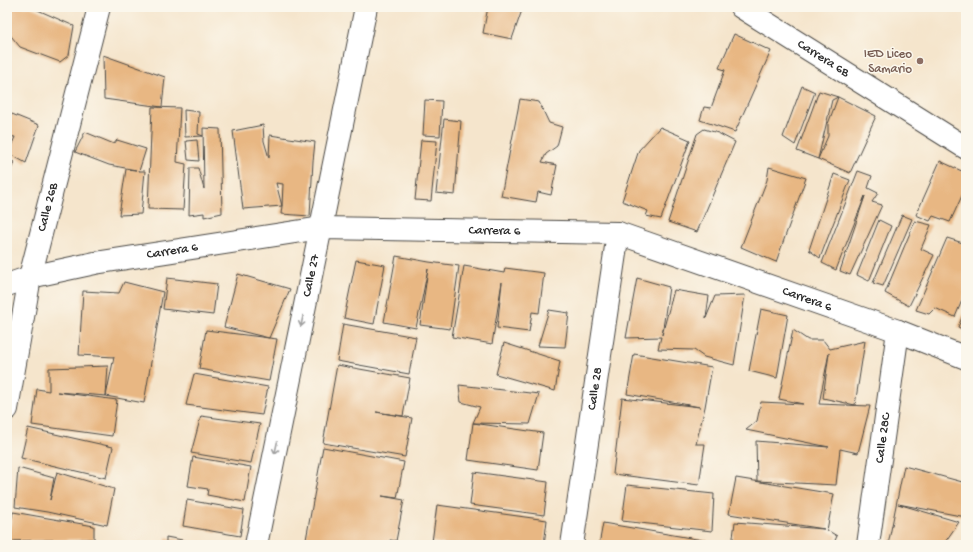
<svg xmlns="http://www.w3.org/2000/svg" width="973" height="552" viewBox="0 0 973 552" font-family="'Gochi Hand',sans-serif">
  <rect width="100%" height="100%" fill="#fbf7ec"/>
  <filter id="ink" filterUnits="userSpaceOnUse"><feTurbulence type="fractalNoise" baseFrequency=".025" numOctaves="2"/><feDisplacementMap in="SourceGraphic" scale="8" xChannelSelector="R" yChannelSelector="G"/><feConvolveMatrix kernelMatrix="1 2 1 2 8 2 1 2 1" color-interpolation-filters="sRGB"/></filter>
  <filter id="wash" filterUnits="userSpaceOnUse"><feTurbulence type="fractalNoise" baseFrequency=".012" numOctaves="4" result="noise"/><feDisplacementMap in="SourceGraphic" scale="16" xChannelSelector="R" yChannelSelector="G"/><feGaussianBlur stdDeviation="0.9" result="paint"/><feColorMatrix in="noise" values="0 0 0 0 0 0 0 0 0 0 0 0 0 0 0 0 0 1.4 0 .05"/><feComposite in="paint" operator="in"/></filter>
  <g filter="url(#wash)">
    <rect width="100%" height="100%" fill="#f5e5cc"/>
    <g id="blocks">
      <path fill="#e8b783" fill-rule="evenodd" d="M12 7H31L74 26 69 55 60 62 20 47 7 31V27Z
        M488 7H512L522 10 512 39 483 33Z
        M734 34 771 51 735 132 700 120 704 107 711 108 725 70 719 68Z
        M103 55 165 77 162 107 104 99Z
        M802 86 815 92 795 145 783 137Z
        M819 91 838 97 832 100 818 159 828 136V124L838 97 876 116 850 173 818 159 797 151Z
        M520 99 539 102 549 123 562 127 557 146 546 154 542 162 557 165 551 195 538 192 536 202 501 196Z
        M425 100 442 101 440 136 423 135Z
        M152 107 180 108 177 162 186 164 183 210 148 209Z
        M184 110 199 112 198 134 203 136 185 137Z
        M7 112 39 125 26 163 8 153 15 137 7 136Z
        M444 119 461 121 455 195 436 193Z
        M263 125 264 141 269 158 270 135 315 142 313 161 310 216 281 214 282 206 243 209 233 131ZM276 183 283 184 282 206Z
        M660 127 690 140 661 219 646 216 648 211 622 201 639 150Z
        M203 128 220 129 222 213 204 217V213L189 215 190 168H198L204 189Z
        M704 129 718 133 735 142 697 232 668 222 697 134Z
        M85 132 114 144 117 140 146 149 139 171H145L141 214 119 215 126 169 136 170 109 165 75 152Z
        M197 140 199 161 188 160 186 141Z
        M421 140 437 141 431 201 415 200Z
        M7 159 14 162 10 172 7 170Z
        M940 161 966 173V187L950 222 933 216 930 221 916 215Z
        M769 167 806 178 776 262 741 247 767 180Z
        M858 171 872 176 868 188 878 193 872 202 882 205 850 275 840 271 865 196 836 270 822 263Z
        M834 174 850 180 820 258 809 250Z
        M902 215 912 219 883 286 873 283Z
        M879 220 891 226 869 281 857 275Z
        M915 221 931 225 921 249 934 255 909 306 885 293Z
        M947 238 966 244V291L955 317 935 308 929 314 916 310Z
        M396 256 429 262 459 266 450 329 420 325 428 269 416 328 384 322Z
        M356 260 385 265 374 324 344 318Z
        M464 266 504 273 505 268 544 273 539 313 532 312 529 332 497 328 502 282 492 344 452 337Z
        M238 274 290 289 269 338 224 327Z
        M167 278 217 284 213 315 163 309Z
        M637 278 669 287 662 335 674 290 709 296 706 318 715 296 745 295 734 365 704 357 694 350 658 349 661 337 626 338Z
        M124 282 163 292 144 403 106 396 114 357 79 355 83 291 119 293Z
        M966 308V331L958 327Z
        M761 309 788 315 777 378 749 371Z
        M549 310 569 313 565 347 538 346Z
        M343 324 416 337 409 374 337 361Z
        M206 330 277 339 269 381 199 369Z
        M793 330 808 340H823L830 349 865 341 855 405 823 398 829 353 819 404 870 406 858 453 840 449 836 485 757 481 756 441 829 447 746 430 757 421 761 402 803 404 779 399Z
        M504 343 560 361 555 391 496 374Z
        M634 354 712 367 705 407 696 444H705L699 485 613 474 622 398 700 407 627 394Z
        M337 365 410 378 403 416 376 412 412 418 405 457 323 443Z
        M108 366 106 396 57 392 117 400 112 436 32 425 37 389 49 391V368Z
        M194 374 268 387 262 415 186 405Z
        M459 385 539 394 530 424 473 423 480 407 461 402Z
        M201 416 260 424 251 463 191 453Z
        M473 423 543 433 538 470 468 460Z
        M28 428 113 447 106 478 21 458Z
        M323 447 404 462 397 498 382 496 404 500 396 541 390 540 389 545H305Z
        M193 457 251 467 245 502 207 495 208 489 188 486Z
        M904 466 966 483V517L898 504 959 522 943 545H888Z
        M18 468 54 478 50 500 57 472 114 489 107 525 47 512 15 507Z
        M474 472 548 482 544 515 470 505Z
        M736 478 834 494 827 530 837 536 833 545H732L735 522 824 529 729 514Z
        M627 485 714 494 712 531 622 521Z
        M187 500 244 510 240 536 183 526Z
        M437 505 547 520 544 545H444V544L432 542Z
        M13 512 94 526V539L7 541Z
        M603 523 714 542 713 545H599Z
        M166 537 204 544V545H166Z"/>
    </g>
  </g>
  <g filter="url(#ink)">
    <use href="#blocks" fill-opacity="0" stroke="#494743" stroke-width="1"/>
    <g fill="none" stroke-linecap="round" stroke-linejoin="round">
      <defs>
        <g id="minor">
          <path id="s1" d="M741 7 966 148"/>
          <path id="s2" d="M7 285 30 277 95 263 321 228 618 233 898 331 966 358"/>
          <path id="s3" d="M7 409 30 277 99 7"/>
          <path id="s4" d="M256 545 366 7"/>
          <path id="s5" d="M572 545 618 233"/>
          <path id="s6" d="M868 545 898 331"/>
        </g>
      </defs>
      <use href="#minor" stroke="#494743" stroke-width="24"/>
      <use href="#minor" stroke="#fff" stroke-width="22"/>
    </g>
    <defs><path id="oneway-shaft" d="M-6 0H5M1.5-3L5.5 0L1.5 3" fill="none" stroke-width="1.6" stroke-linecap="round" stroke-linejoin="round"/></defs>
    <g stroke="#a0a0a0">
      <use href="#oneway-shaft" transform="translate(302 321) rotate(102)"/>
      <use href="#oneway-shaft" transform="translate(276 448) rotate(102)"/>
    </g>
  </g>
  <circle fill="#8d6e63" stroke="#fbf7ec" stroke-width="1.5" cx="920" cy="61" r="4"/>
  <g text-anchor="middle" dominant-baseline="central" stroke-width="3" stroke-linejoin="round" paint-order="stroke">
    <g font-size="13" fill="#785e54" stroke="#fbf7ec" text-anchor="end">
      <text x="912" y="54">IED Liceo<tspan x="912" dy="15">Samario</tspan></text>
    </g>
    <g font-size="13" fill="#2b2b2b" stroke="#fbf7ec">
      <text stroke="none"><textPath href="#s1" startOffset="97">Carrera 6B</textPath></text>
      <text stroke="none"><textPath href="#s3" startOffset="206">Calle 26B</textPath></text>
      <text stroke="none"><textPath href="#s2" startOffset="493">Carrera 6</textPath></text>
      <text stroke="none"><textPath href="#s2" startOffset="169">Carrera 6</textPath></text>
      <text stroke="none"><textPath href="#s4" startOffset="275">Calle 27</textPath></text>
      <text stroke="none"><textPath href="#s2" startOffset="817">Carrera 6</textPath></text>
      <text stroke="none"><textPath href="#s5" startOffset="158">Calle 28</textPath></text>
      <text stroke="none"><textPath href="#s6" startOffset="108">Calle 28C</textPath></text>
    </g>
  </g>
  <rect width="973" height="552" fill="none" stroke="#fbf7ec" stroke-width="24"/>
</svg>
